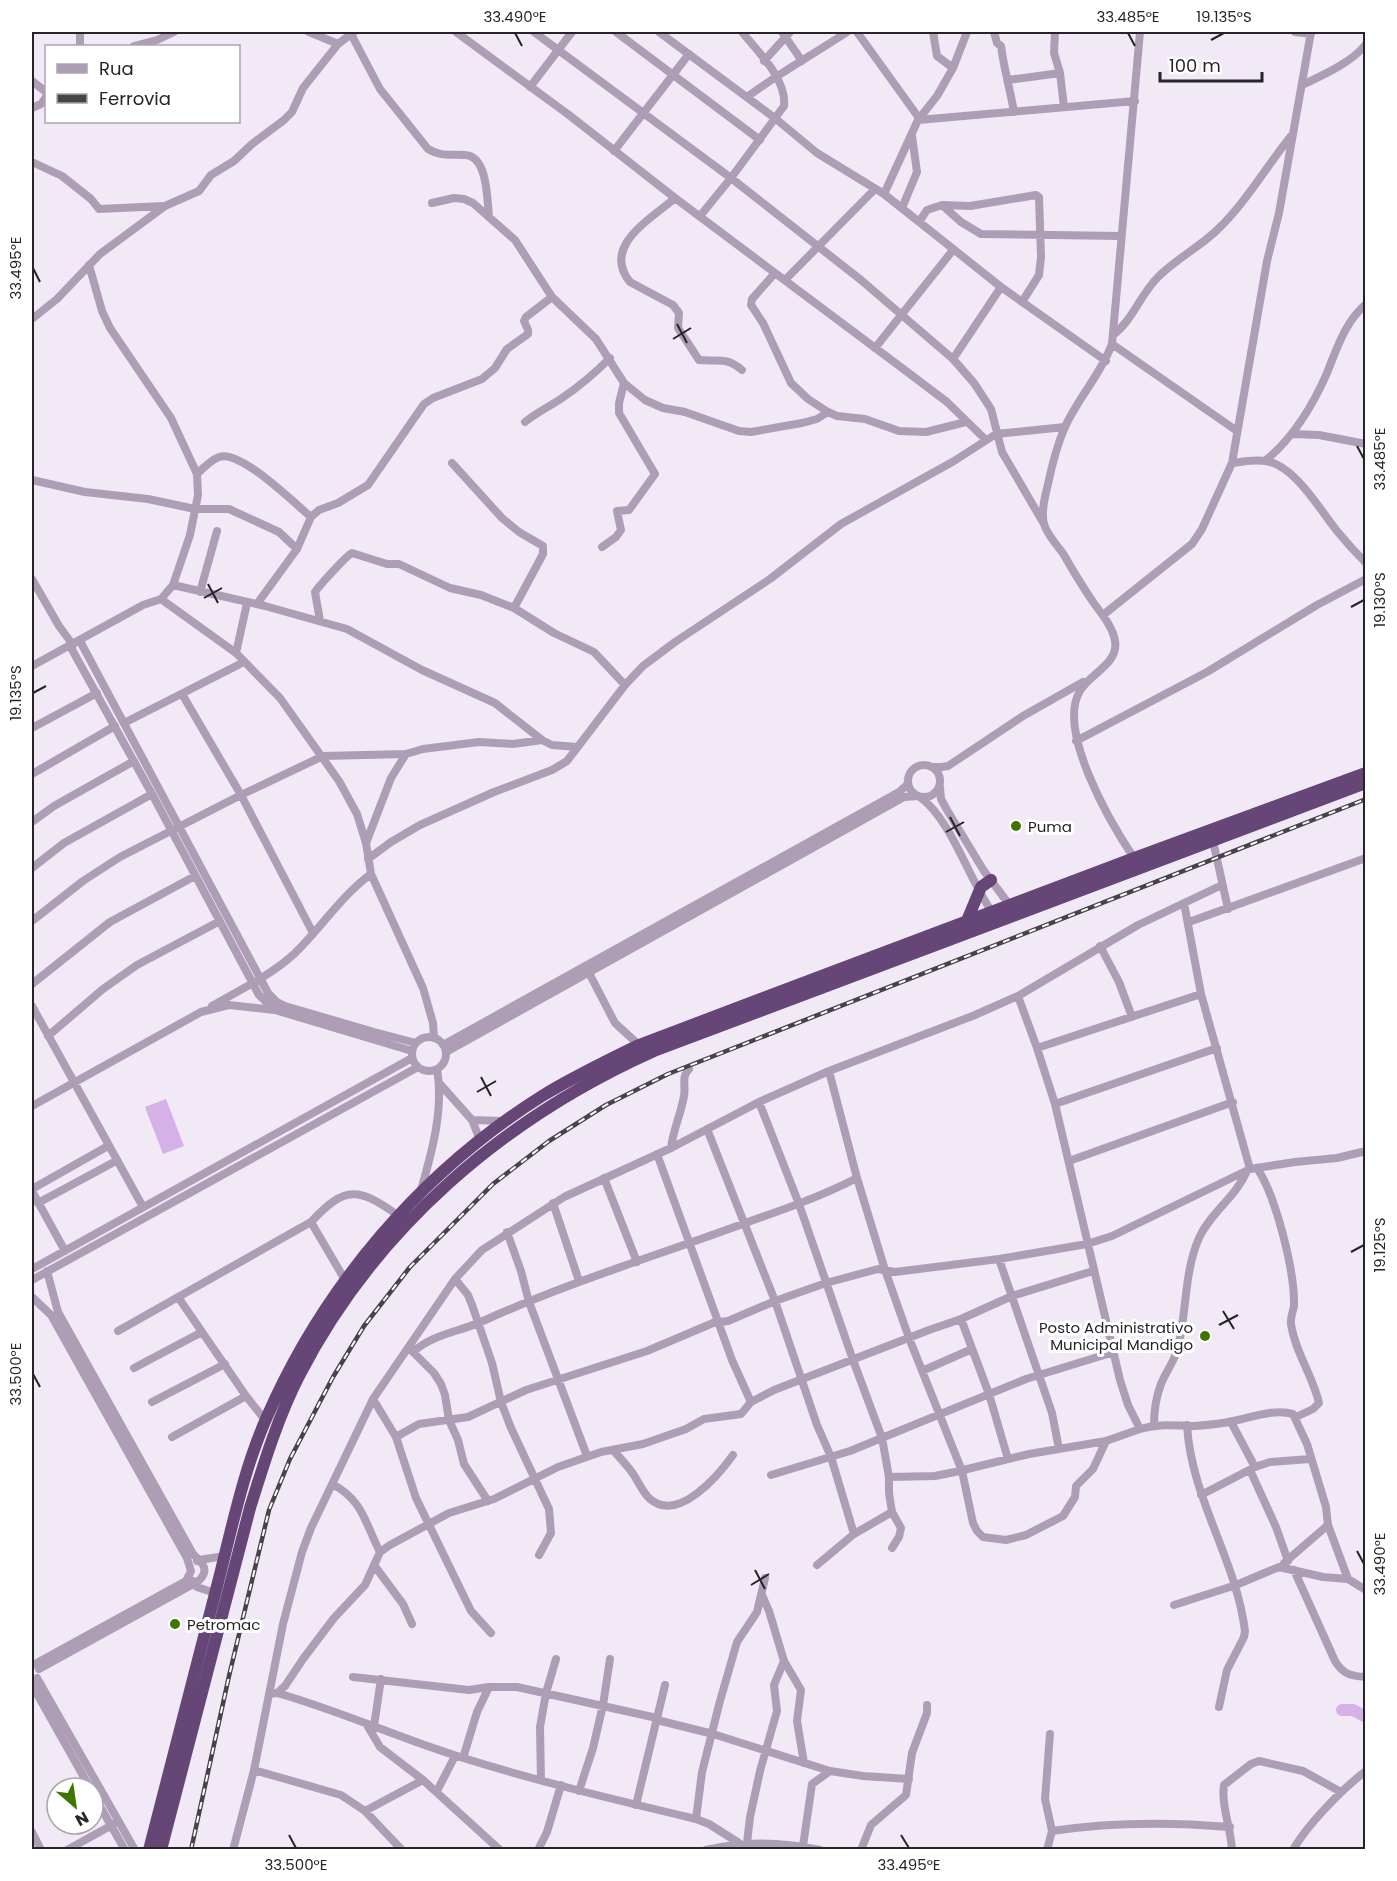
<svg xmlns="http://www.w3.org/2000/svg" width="1397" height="1881" viewBox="0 0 1397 1881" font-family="Poppins,sans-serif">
  <rect width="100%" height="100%" fill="#f1e9f5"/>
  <path fill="#d5b1e8" d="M166 1099 184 1146 163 1154 145 1107Z"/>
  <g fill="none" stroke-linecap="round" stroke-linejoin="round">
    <path stroke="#d5b1e8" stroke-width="12" d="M1342 1710H1353L1366 1717"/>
    <path stroke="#ad9eb6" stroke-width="8" d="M80 32V46
      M309 32 338 44
      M456 32 569 115 675 198 902 368 947 402 986 440
      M534 32 731 178 861 280 953 359 974 383 991 409 1002 452 1044 524
      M616 32 760 140
      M659 32 776 119 817 153 884 194 1001 287 1106 361
      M782 32 802 61
      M857 32 919 118
      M933 32 937 56 953 68
      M994 32 997 43 1001 46C1004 69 1010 89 1014 112
      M1055 32 1054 53 1060 73 1064 107
      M1295 32 1311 34
      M351 34 380 89 428 149C441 157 450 154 465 155 488 156 487 200 489 217
      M134 46 157 40 174 32
      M764 61 790 32
      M1008 80 1060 73
      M32 81 46 92
      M1302 85C1321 76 1353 62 1366 44
      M530 87 572 32
      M747 97C779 73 814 54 847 32
      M32 108 41 104 46 97
      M918 120 1135 101
      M614 151 689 54
      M32 162 62 176 91 199 99 209 164 206
      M884 194 918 120 937 96 953 68 967 32
      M675 198C651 219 601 246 630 282L673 305 679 313 678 328 699 360C718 362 725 356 742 370
      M432 203 454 198 464 199 473 203 515 240 552 297 596 339 624 383 645 400 663 408 685 412 739 431 751 432 802 423 817 419 828 412
      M942 205 970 206 1036 195 1039 197 1041 257 1039 275 1022 302
      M902 208 917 172 912 136
      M700 216 731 178 784 106C787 79 758 52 742 32
      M919 222 927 210 942 205 961 222 981 234 1121 236
      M89 265 102 311 110 328 171 418 197 474 198 495 190 535 173 585 161 599
      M775 273 752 299 751 305 763 323 791 383 808 399 828 412 837 416 865 419 899 431 926 432 966 422
      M785 280 874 190
      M32 319 57 299 100 254 165 206 199 191 211 175 234 161 252 144 284 120 292 112 303 88 338 44 354 32
      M1113 335C1133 320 1140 295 1158 277 1176 259 1198 248 1216 231 1245 204 1266 167 1291 136
      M1112 344 1237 431
      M875 348 953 250
      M953 359 1001 287
      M525 422C537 412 549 407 562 398 580 386 595 373 610 358
      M1293 434 1319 435 1366 444
      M1266 460C1293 438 1313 405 1327 373 1337 348 1345 322 1366 304
      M452 463 502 518 519 532 543 546V554L514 608
      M1232 463C1242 462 1254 459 1265 461 1294 464 1320 510 1337 531 1346 542 1356 553 1366 563
      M197 474C203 468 211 460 219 457 240 449 294 503 311 517
      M32 480 85 492 148 499 195 509H229L279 532 297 549
      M602 547 616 537 621 530 617 511 629 510 655 474 619 413V403L624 383
      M32 579 59 626 73 645
      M173 585 265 606 347 629 422 670 495 703 542 740 552 745 577 747
      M200 592 217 531
      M257 604 297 549 311 517 319 510 338 503 368 485 424 404 433 398 482 379 495 368 507 349 528 334V330L524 321 526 317 552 297
      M1103 615 1192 544 1202 529 1232 463 1267 261 1279 213 1311 32
      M320 621 315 592C319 586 347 555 352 553L387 564H399L450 588 481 595 514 608 554 633 594 652 625 685
      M80 641 268 993 277 1002 285 1006 374 1032 416 1043
      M70 646 152 794 259 995 275 1010 412 1051
      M236 653 247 603
      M32 666 143 605 161 599 236 653 280 698 339 781 357 814 366 843 371 874 423 988 433 1023 434 1038
      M182 694 241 795 313 933
      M124 723 244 662
      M32 728 97 693
      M1076 741 1207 672 1317 605 1366 579
      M908 781a16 16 0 1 1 32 0a16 16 0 1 1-32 0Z
      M932 767H942L948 766 1023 716 1083 682
      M32 774 115 726
      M940 787 941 799 947 810 984 871 1011 907
      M920 797C952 820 970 883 994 915
      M32 822 54 806 134 761
      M1213 841 1228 909
      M366 843 391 778 406 754 423 749 479 742 513 744 542 740
      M1134 858C1111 824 1056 730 1080 691 1089 674 1119 664 1115 641 1113 627 1101 613 1093 602 1083 587 1073 571 1064 555 1058 546 1047 535 1044 524 1041 512 1045 496 1048 484 1052 465 1057 445 1065 427 1078 398 1101 374 1112 344L1140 32
      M368 859 391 842 420 825 494 792 552 770 567 761 625 685 643 666 675 642 770 579 841 524 954 461 996 434 1065 427
      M32 868 64 843 152 794
      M1184 903 1201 994 1250 1169
      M32 921 83 881 120 857 241 795 323 756 406 754
      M1189 922 1366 858
      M1100 946 1119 982 1132 1017
      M589 973 615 1023 639 1045
      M32 984 110 922 195 876
      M1018 996 1037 1048 1055 1104 1120 1380 1128 1405 1140 1429C1159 1423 1176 1426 1195 1426 1208 1425 1221 1424 1233 1421 1250 1418 1275 1408 1293 1414L1307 1444 1326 1507 1328 1525 1348 1579 1366 1590
      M32 1006 143 1207
      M212 1006C239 990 270 976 294 954 321 928 341 896 371 874
      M48 1036 103 989 137 965 220 921
      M412 1054a17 17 0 1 1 34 0a17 17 0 1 1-34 0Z
      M443 1045 899 792 907 785 908 781
      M1037 1048 1201 994
      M446 1052 904 797 918 796
      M829 1071 857 1178 885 1270 909 1338 962 1471 973 1523 977 1531 983 1537 1006 1540 1026 1535 1063 1516 1075 1497 1076 1486 1093 1469 1106 1441
      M440 1084 472 1120 480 1140
      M759 1102 799 1204 853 1360 882 1438 889 1477V1493L892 1512 901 1528 899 1537 892 1548
      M1055 1104 1217 1048
      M32 1106 201 1012 229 1005 275 1010
      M472 1120 504 1121
      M707 1129 775 1301 817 1425 831 1457 854 1534
      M671 1148C673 1130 681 1114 684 1096 686 1086 681 1077 689 1069
      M657 1154 732 1360 751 1402
      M1069 1161 1233 1102
      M1257 1168C1276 1196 1295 1272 1294 1306 1293 1312 1290 1318 1291 1324 1295 1352 1313 1376 1319 1403L1313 1409 1296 1417
      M604 1178 637 1262
      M32 1189 108 1146
      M421 1190C432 1152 444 1109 437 1069
      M32 1191 65 1251
      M38 1203 116 1161
      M553 1203 579 1281
      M311 1222 345 1280
      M507 1232 521 1271 529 1302 587 1456
      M999 1259 1052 1413 1059 1449
      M32 1269 412 1058
      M47 1271 58 1312 193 1554 199 1560 225 1556
      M455 1279 468 1295 472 1305 492 1363 501 1402 511 1428 549 1509 551 1533 539 1555
      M32 1280 418 1067
      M32 1297 51 1315 187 1558 191 1571 186 1581 35 1664
      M178 1297 246 1396 265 1420
      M961 1319 989 1394 1008 1459
      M118 1331 311 1222C346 1184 359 1188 399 1216
      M409 1348 434 1373 441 1384 445 1395 449 1420 458 1440 464 1464 488 1501
      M413 1352C433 1334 459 1332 483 1321 569 1282 659 1255 748 1222 785 1209 822 1196 857 1178
      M134 1368 202 1332
      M922 1371 972 1349
      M373 1399 396 1437 416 1498 471 1611 491 1633
      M152 1402 225 1364
      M1231 1422 1255 1467
      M1154 1425C1154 1411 1156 1397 1161 1384 1166 1371 1175 1361 1178 1347 1187 1311 1184 1272 1199 1238 1210 1213 1236 1197 1247 1171
      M1187 1425C1191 1498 1236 1559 1245 1631L1244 1637 1227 1670 1219 1707
      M172 1437 246 1396
      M396 1437 419 1424 468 1417 526 1390 647 1351 713 1323 728 1321 775 1301 826 1283 878 1269 895 1272 999 1259 1087 1244 1112 1236 1250 1169 1295 1162 1337 1158 1366 1151
      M613 1450C619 1457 626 1464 631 1471 638 1480 642 1492 650 1499 678 1523 718 1476 733 1455
      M1250 1470 1276 1527 1288 1561
      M771 1475 850 1451 1026 1379 1114 1352
      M889 1477 935 1476 955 1472 1029 1454 1106 1441 1140 1429
      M332 1484C363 1500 365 1523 380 1552
      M1201 1495 1255 1467 1270 1462 1310 1459
      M1284 1563 1328 1525
      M374 1565 403 1604 412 1624
      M817 1565 854 1534 892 1512
      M1294 1570 1335 1661C1343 1674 1350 1676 1366 1677
      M193 1581 197 1587 215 1593
      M762 1595 769 1611 784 1661 801 1690 797 1721 804 1763
      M1174 1605 1236 1585 1279 1567 1323 1577 1348 1579
      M39 1669 197 1582C206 1575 207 1568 199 1560L197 1561
      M353 1677 469 1690 489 1687H517L657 1718
      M37 1678 135 1850
      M32 1685 90 1788
      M277 1693C338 1710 396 1737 457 1756 536 1781 616 1800 696 1819L709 1824 739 1843
      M269 1694 277 1693 285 1686 303 1659 334 1618 365 1585 380 1552 390 1545 449 1513 494 1499 558 1467 601 1452 643 1444 686 1429 704 1419 741 1414 751 1402 774 1390 929 1330 961 1319 1012 1296 1093 1271
      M657 1720 713 1734 830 1771 863 1776 909 1779
      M367 1725 380 1747 423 1780
      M374 1726 381 1679
      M463 1758 477 1712 489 1687
      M254 1770 341 1795 365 1811 402 1850
      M541 1780 540 1727 546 1693 556 1659
      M437 1791 455 1756
      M579 1791 593 1748 603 1705 610 1659
      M93 1794 125 1850
      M636 1805 665 1685
      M365 1811 423 1780 500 1850
      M696 1819 702 1772 720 1701 737 1642 757 1612 765 1578
      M1052 1831C1110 1822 1171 1822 1230 1827
      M32 1832 41 1850
      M747 1843 750 1817 760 1771 777 1711 774 1685 784 1661
      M803 1846 812 1784 830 1771
      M67 1850 114 1824
      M233 1850 254 1770 283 1624 302 1552 311 1528 373 1399 455 1279 482 1250 564 1197 671 1148 759 1102 829 1071 975 1015 1018 996 1138 925 1222 885
      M538 1850 547 1832 561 1785
      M706 1850C743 1841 783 1842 820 1850
      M861 1850 871 1825 906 1795 912 1753 927 1713V1705
      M1047 1850 1052 1831 1045 1799 1050 1734
      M1232 1850C1231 1828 1221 1806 1224 1785L1251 1764 1259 1761 1303 1771 1341 1792
      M1293 1850C1307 1825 1343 1788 1366 1771"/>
    <path stroke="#654676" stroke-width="12" d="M966 923 981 887 991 880
      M149 1850C171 1763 194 1677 216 1590 231 1533 242 1474 266 1419 323 1287 421 1172 542 1096 573 1077 606 1061 639 1045L1134 858 1366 773
      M161 1850 250 1508C264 1463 278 1417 299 1376 375 1228 504 1118 654 1051L1366 783"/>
    <defs>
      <path id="rail" d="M191 1850 229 1676 269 1510 290 1459 333 1377 364 1326 410 1267 493 1184 549 1141 606 1105 668 1074 1366 799"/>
    </defs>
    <use href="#rail" stroke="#474349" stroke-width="4.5"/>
    <use href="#rail" stroke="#fff" stroke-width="2" stroke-dasharray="7" stroke-linecap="butt"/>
  </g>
  <path fill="none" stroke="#272428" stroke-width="2" d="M515 33 522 46M1128 33 1135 46M1211 40 1224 33M33 268 40 282M677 324 687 343M673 339 691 328M1357 446 1364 459M208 584 218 603M204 598 222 588M1351 607 1364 600M33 693 46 686M950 817 960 836M946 832 964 822M481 1077 491 1096M477 1092 496 1081M1351 1252 1364 1245M1223 1311 1234 1329M1219 1325 1238 1315M33 1374 40 1387M1357 1551 1364 1564M755 1570 765 1589M751 1585 769 1574M289 1835 296 1848M901 1835 909 1848"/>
  <g fill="#3e7400" stroke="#fff" stroke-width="2">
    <circle cx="1016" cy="826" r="6"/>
    <circle cx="1205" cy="1336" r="6"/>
    <circle cx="175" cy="1624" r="6"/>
  </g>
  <g text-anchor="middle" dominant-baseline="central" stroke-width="6" stroke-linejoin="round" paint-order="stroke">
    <g font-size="15" fill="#272428" stroke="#fff" text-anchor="start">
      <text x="1028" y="826">Puma</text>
      <text x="1193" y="1327" text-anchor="end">Posto Administrativo<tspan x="1193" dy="17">Municipal Mandigo</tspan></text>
      <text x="187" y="1624">Petromac</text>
    </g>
  </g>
  <rect width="1397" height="1881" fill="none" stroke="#ffffff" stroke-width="66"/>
  <rect x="45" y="45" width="195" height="78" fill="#ffffff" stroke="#a9a7a9" stroke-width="1.5"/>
  <rect x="57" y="64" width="30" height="9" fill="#ad9eb6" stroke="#a9a7a9" stroke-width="1.5"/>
  <text x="99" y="75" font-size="18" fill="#272428">Rua</text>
  <rect x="57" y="94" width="30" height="9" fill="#474349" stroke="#a9a7a9" stroke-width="1.5"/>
  <text x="99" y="105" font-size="18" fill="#272428">Ferrovia</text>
  <g transform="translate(75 1806) rotate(151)"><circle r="28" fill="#ffffff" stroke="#a9a7a9" stroke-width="1.5"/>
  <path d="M0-4.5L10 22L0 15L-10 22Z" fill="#3e7400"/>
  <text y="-9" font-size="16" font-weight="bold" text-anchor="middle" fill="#272428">N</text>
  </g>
  <path d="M1160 72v9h102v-9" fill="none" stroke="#272428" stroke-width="3"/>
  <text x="1169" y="72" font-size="18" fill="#272428" stroke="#ffffff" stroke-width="4.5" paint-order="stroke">100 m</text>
  <rect x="33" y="33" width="1331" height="1815" fill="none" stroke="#272428" stroke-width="2"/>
  <g font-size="15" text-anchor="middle" fill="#272428">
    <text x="515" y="22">33.490°E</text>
    <text x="1128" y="22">33.485°E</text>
    <text x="1224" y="22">19.135°S</text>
    <text transform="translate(16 268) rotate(-90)" y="5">33.495°E</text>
    <text transform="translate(1380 459) rotate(-90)" y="5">33.485°E</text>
    <text transform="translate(1380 600) rotate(-90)" y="5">19.130°S</text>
    <text transform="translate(16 693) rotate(-90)" y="5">19.135°S</text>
    <text transform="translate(1380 1245) rotate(-90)" y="5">19.125°S</text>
    <text transform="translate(16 1374) rotate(-90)" y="5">33.500°E</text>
    <text transform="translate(1380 1564) rotate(-90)" y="5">33.490°E</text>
    <text x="296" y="1870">33.500°E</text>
    <text x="909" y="1870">33.495°E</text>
  </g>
</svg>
